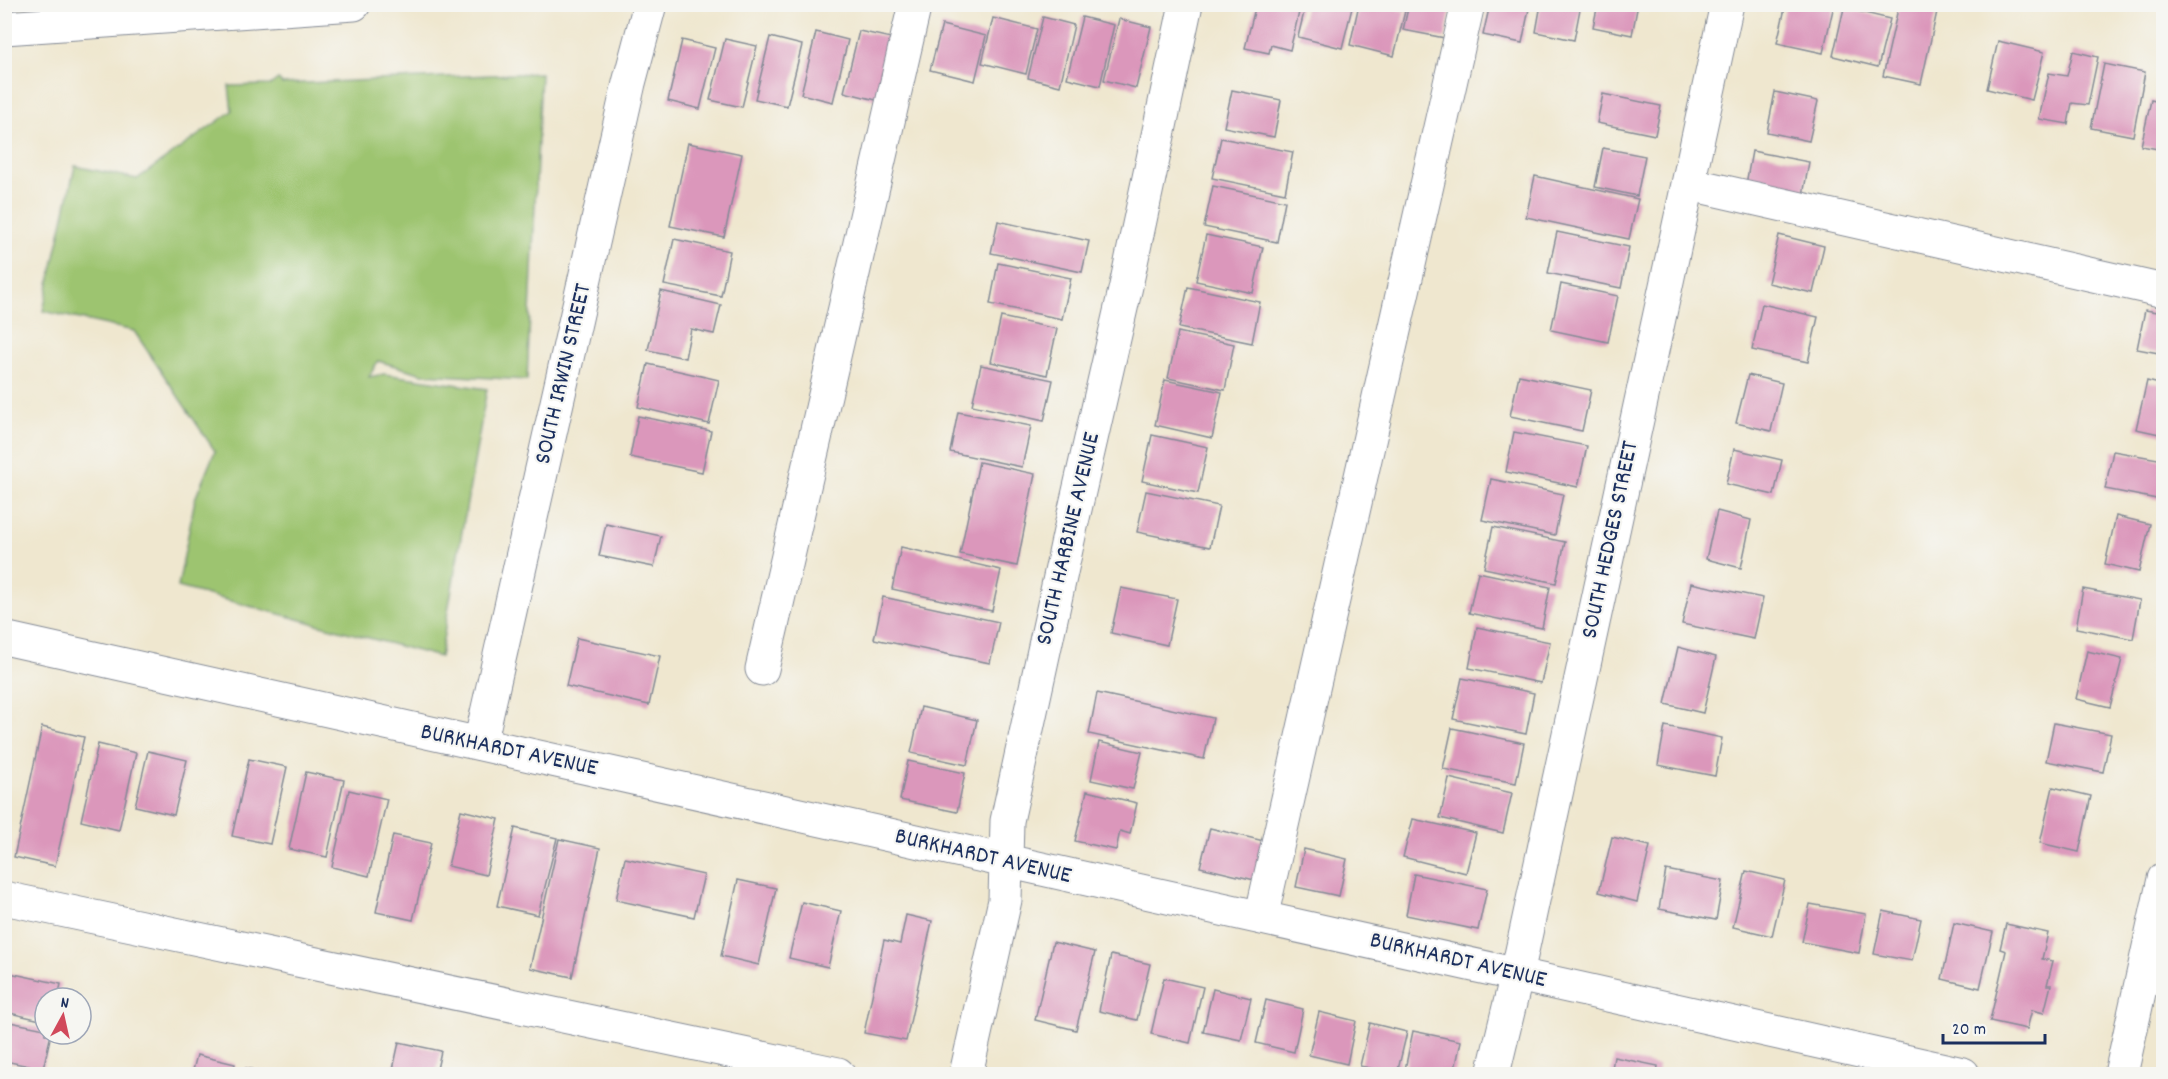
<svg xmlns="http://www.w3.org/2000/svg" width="2168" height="1079" viewBox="0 0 2168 1079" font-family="Dekko,sans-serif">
  <rect width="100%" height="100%" fill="#f6f6f2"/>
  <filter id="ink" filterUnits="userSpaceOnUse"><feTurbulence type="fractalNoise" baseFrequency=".0167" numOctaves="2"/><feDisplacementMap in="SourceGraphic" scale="12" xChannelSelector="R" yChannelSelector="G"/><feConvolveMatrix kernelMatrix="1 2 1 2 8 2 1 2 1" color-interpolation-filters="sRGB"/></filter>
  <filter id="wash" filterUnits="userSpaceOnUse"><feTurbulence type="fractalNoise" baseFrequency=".008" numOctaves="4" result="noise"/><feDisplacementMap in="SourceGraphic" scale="24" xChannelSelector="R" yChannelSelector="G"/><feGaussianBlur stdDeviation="1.35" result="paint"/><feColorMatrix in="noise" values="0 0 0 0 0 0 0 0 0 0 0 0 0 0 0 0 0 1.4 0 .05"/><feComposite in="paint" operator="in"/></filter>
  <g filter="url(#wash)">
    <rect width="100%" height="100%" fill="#efe7cf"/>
    <path fill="#9dc470" stroke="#5c7a67" stroke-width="1.5" d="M541 73 527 380 423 374 378 361 369 377 384 374 487 389 440 657 178 587 195 499 215 451 134 331 43 311 75 166 137 179 232 111 229 86 270 85 278 79 282 84Z"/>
    <g id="blocks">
      <path fill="#db97bb" d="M1256 4H1301L1290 50 1271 45 1269 53 1245 48Z
        M1306 4H1353L1342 48 1298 37Z
        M1359 4H1378L1405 11 1394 56 1350 45Z
        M1409 4H1452L1445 38 1403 30Z
        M1490 4H1530L1522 43 1483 35Z
        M1541 4H1581L1574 40 1536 32Z
        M1598 4H1638L1632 35 1593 27Z
        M1786 4 1834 5 1823 53 1777 43Z
        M1899 4H1926L1938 7 1921 84 1883 76Z
        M1844 8 1890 19 1878 67 1833 56Z
        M1043 17 1074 25 1060 86 1028 78Z
        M1082 17 1114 25 1100 86 1067 78Z
        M993 18 1037 29 1026 74 982 63Z
        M1119 19 1151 27 1136 88 1104 80Z
        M942 25 986 36 975 81 930 70Z
        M859 31 891 38 876 100 844 92Z
        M816 32 848 40 833 102 801 94Z
        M770 37 802 45 787 106 755 99Z
        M725 39 757 46 742 107 710 100Z
        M682 40 715 48 700 109 668 101Z
        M1998 41 2044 52 2032 100 1987 89Z
        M2073 51 2098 57 2088 105 2072 103 2068 124 2039 119 2049 73 2067 76Z
        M2104 64 2145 72 2133 136 2091 128Z
        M1232 90 1281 100 1274 137 1224 127Z
        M1775 92 1818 101 1809 141 1767 132Z
        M1603 94 1661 106 1655 135 1597 123Z
        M2151 100 2164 103V150L2141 146Z
        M1221 138 1293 152 1285 193 1212 178Z
        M688 143 742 154 724 237 670 226Z
        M1603 148 1645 156 1637 196 1595 187Z
        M1752 151 1809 162 1802 201 1745 190Z
        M1535 176 1638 199 1629 239 1526 217Z
        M1213 186 1285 201 1277 242 1204 227Z
        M998 221 1089 241 1082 272 991 253Z
        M1557 232 1629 247 1621 288 1548 273Z
        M1206 235 1263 247 1253 293 1196 281Z
        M1779 235 1824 246 1813 293 1768 283Z
        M674 239 730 251 721 296 664 285Z
        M998 263 1071 278 1062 319 990 304Z
        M1561 284 1618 296 1608 342 1551 330Z
        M1188 287 1260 302 1252 343 1179 328Z
        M661 291 721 305 714 334 691 329 685 358 648 350Z
        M1762 304 1818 317 1808 362 1752 350Z
        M2145 310 2164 313V354L2137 349Z
        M1001 317 1057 329 1047 375 991 362Z
        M1178 332 1234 344 1225 390 1168 378Z
        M648 364 719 380 709 424 638 407Z
        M981 365 1053 380 1044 421 972 405Z
        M1519 375 1591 390 1582 431 1510 416Z
        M1748 375 1782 383 1771 431 1736 423Z
        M1165 380 1222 392 1212 438 1155 425Z
        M2147 381 2164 385V435L2136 429Z
        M958 412 1031 426 1022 467 950 452Z
        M638 416 711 431 702 472 630 457Z
        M1514 432 1587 446 1578 487 1506 472Z
        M1152 435 1208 447 1198 493 1142 481Z
        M1734 449 1782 460 1774 495 1726 484Z
        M2113 451 2164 460 2162 500 2105 489Z
        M979 462 1035 474 1017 566 960 554Z
        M1491 479 1563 494 1555 535 1482 520Z
        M1146 491 1219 506 1210 547 1137 532Z
        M1717 511 1751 520 1741 568 1706 559Z
        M2116 516 2150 524 2139 572 2105 564Z
        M606 524 661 536 654 567 599 556Z
        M1493 527 1565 542 1556 583 1484 568Z
        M901 547 1001 570 992 611 892 589Z
        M1478 572 1550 587 1542 628 1469 613Z
        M1691 583 1763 598 1754 639 1682 624Z
        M1121 588 1177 599 1167 645 1111 633Z
        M2083 589 2140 600 2133 639 2076 628Z
        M883 597 999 622 990 663 874 639Z
        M1477 627 1550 642 1541 683 1469 668Z
        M577 638 660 656 649 705 566 686Z
        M1678 647 1716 657 1703 713 1665 704Z
        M2087 651 2122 659 2110 707 2076 699Z
        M1462 678 1534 693 1526 734 1453 719Z
        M1097 693 1213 718 1204 759 1089 734Z
        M921 707 977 720 967 765 911 753Z
        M2054 723 2111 734 2103 772 2046 761Z
        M1665 726 1722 738 1715 776 1658 765Z
        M42 727 84 737 55 866 14 857Z
        M1452 728 1524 743 1516 783 1443 769Z
        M1099 742 1142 752 1133 789 1091 780Z
        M98 744 136 753 119 830 81 821Z
        M148 751 187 760 174 815 135 806Z
        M249 759 287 767 270 844 232 836Z
        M908 761 965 773 957 812 900 800Z
        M306 772 344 780 327 857 289 849Z
        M1449 778 1512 793 1503 833 1440 818Z
        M2053 787 2091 796 2079 852 2040 843Z
        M349 790 387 799 369 876 332 867Z
        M1087 791 1137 803 1130 834 1120 831 1116 850 1075 841Z
        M461 810 499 819 486 875 448 866Z
        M1413 819 1476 833 1466 873 1403 857Z
        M515 828 557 838 538 915 497 906Z
        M1210 828 1272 843 1263 882 1200 867Z
        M393 835 431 843 413 920 376 912Z
        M1612 837 1650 846 1637 902 1599 892Z
        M559 839 600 848 572 977 530 968Z
        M1304 849 1347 859 1339 896 1296 887Z
        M625 858 704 875 694 917 616 900Z
        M1666 870 1723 881 1716 920 1659 909Z
        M1746 871 1785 880 1772 936 1733 927Z
        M1414 874 1487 889 1478 930 1406 915Z
        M738 880 776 888 759 965 721 956Z
        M802 902 841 911 828 967 789 958Z
        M1810 904 1866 914 1859 953 1802 942Z
        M1883 911 1921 919 1912 961 1874 954Z
        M906 915 932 921 906 1041 864 1033 884 940 900 944Z
        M1954 923 1993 932 1980 988 1942 979Z
        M2006 924 2048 933 2042 959 2053 961 2047 985H2051L2044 1013 2032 1010 2027 1029 1990 1021 2006 951 2000 949Z
        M1053 942 1095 952 1076 1030 1035 1020Z
        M1111 955 1150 964 1137 1020 1099 1011Z
        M5 972 61 984 58 998H45V1021L5 1012Z
        M1164 978 1203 987 1190 1043 1151 1034Z
        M1213 989 1251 998 1241 1040 1203 1032Z
        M1266 1000 1303 1009 1294 1052 1256 1043Z
        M1319 1012 1356 1021 1347 1064 1309 1055Z
        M5 1021 45 1029V1034H51L43 1069 5 1061Z
        M1370 1023 1407 1032 1397 1074 1360 1066Z
        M1413 1031 1461 1041 1454 1074H1404Z
        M399 1042 441 1051 436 1074H392Z
        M197 1055 235 1064 233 1074H192Z
        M1614 1057 1658 1066 1657 1074H1611Z
        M5 1067 34 1073V1074H5Z
        M246 1068 271 1074H245Z"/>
    </g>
  </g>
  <g filter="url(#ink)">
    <use href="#blocks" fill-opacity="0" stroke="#858b96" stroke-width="1.5"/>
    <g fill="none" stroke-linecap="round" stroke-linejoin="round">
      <defs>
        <path id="minor" d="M4 28 354 4
          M1690 184 2164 291
          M4 638 1963 1074
          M762 669 915 4
          M480 744 629 83 650 4
          M4 898 838 1074
          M1261 918 1468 4
          M966 1074 1005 900 1007 821 1070 531 1126 286 1186 4
          M1493 1074 1517 974 1727 4
          M2121 1074 2164 879"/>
      </defs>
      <use href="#minor" stroke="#858b96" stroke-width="35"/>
      <use href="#minor" stroke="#fff" stroke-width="33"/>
    </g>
  </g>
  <g text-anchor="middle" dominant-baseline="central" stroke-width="4.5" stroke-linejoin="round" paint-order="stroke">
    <g font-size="24" fill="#1b2f5e" stroke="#f6f6f2">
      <text transform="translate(564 374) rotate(-77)">SOUTH IRWIN STREET</text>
      <text transform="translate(1069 539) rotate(-77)">SOUTH HARBINE AVENUE</text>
      <text transform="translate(1611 540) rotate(-78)">SOUTH HEDGES STREET</text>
      <text transform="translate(509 751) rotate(12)">BURKHARDT AVENUE</text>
      <text transform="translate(983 857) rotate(13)">BURKHARDT AVENUE</text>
      <text transform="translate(1458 961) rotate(13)">BURKHARDT AVENUE</text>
    </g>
  </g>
  <rect width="2168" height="1079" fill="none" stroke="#f6f6f2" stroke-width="24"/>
  <g transform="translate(63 1016) rotate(8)"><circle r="28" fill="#f6f6f2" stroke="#9ea6b7" stroke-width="1.5"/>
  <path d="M0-4.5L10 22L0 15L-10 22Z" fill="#d1495b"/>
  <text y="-9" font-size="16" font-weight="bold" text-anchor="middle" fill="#1b2f5e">N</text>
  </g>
  <path d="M1943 1034v9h102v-9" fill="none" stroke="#1b2f5e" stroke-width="3"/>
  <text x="1952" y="1034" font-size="18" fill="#1b2f5e" stroke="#f6f6f2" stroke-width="4.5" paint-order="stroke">20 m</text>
</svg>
